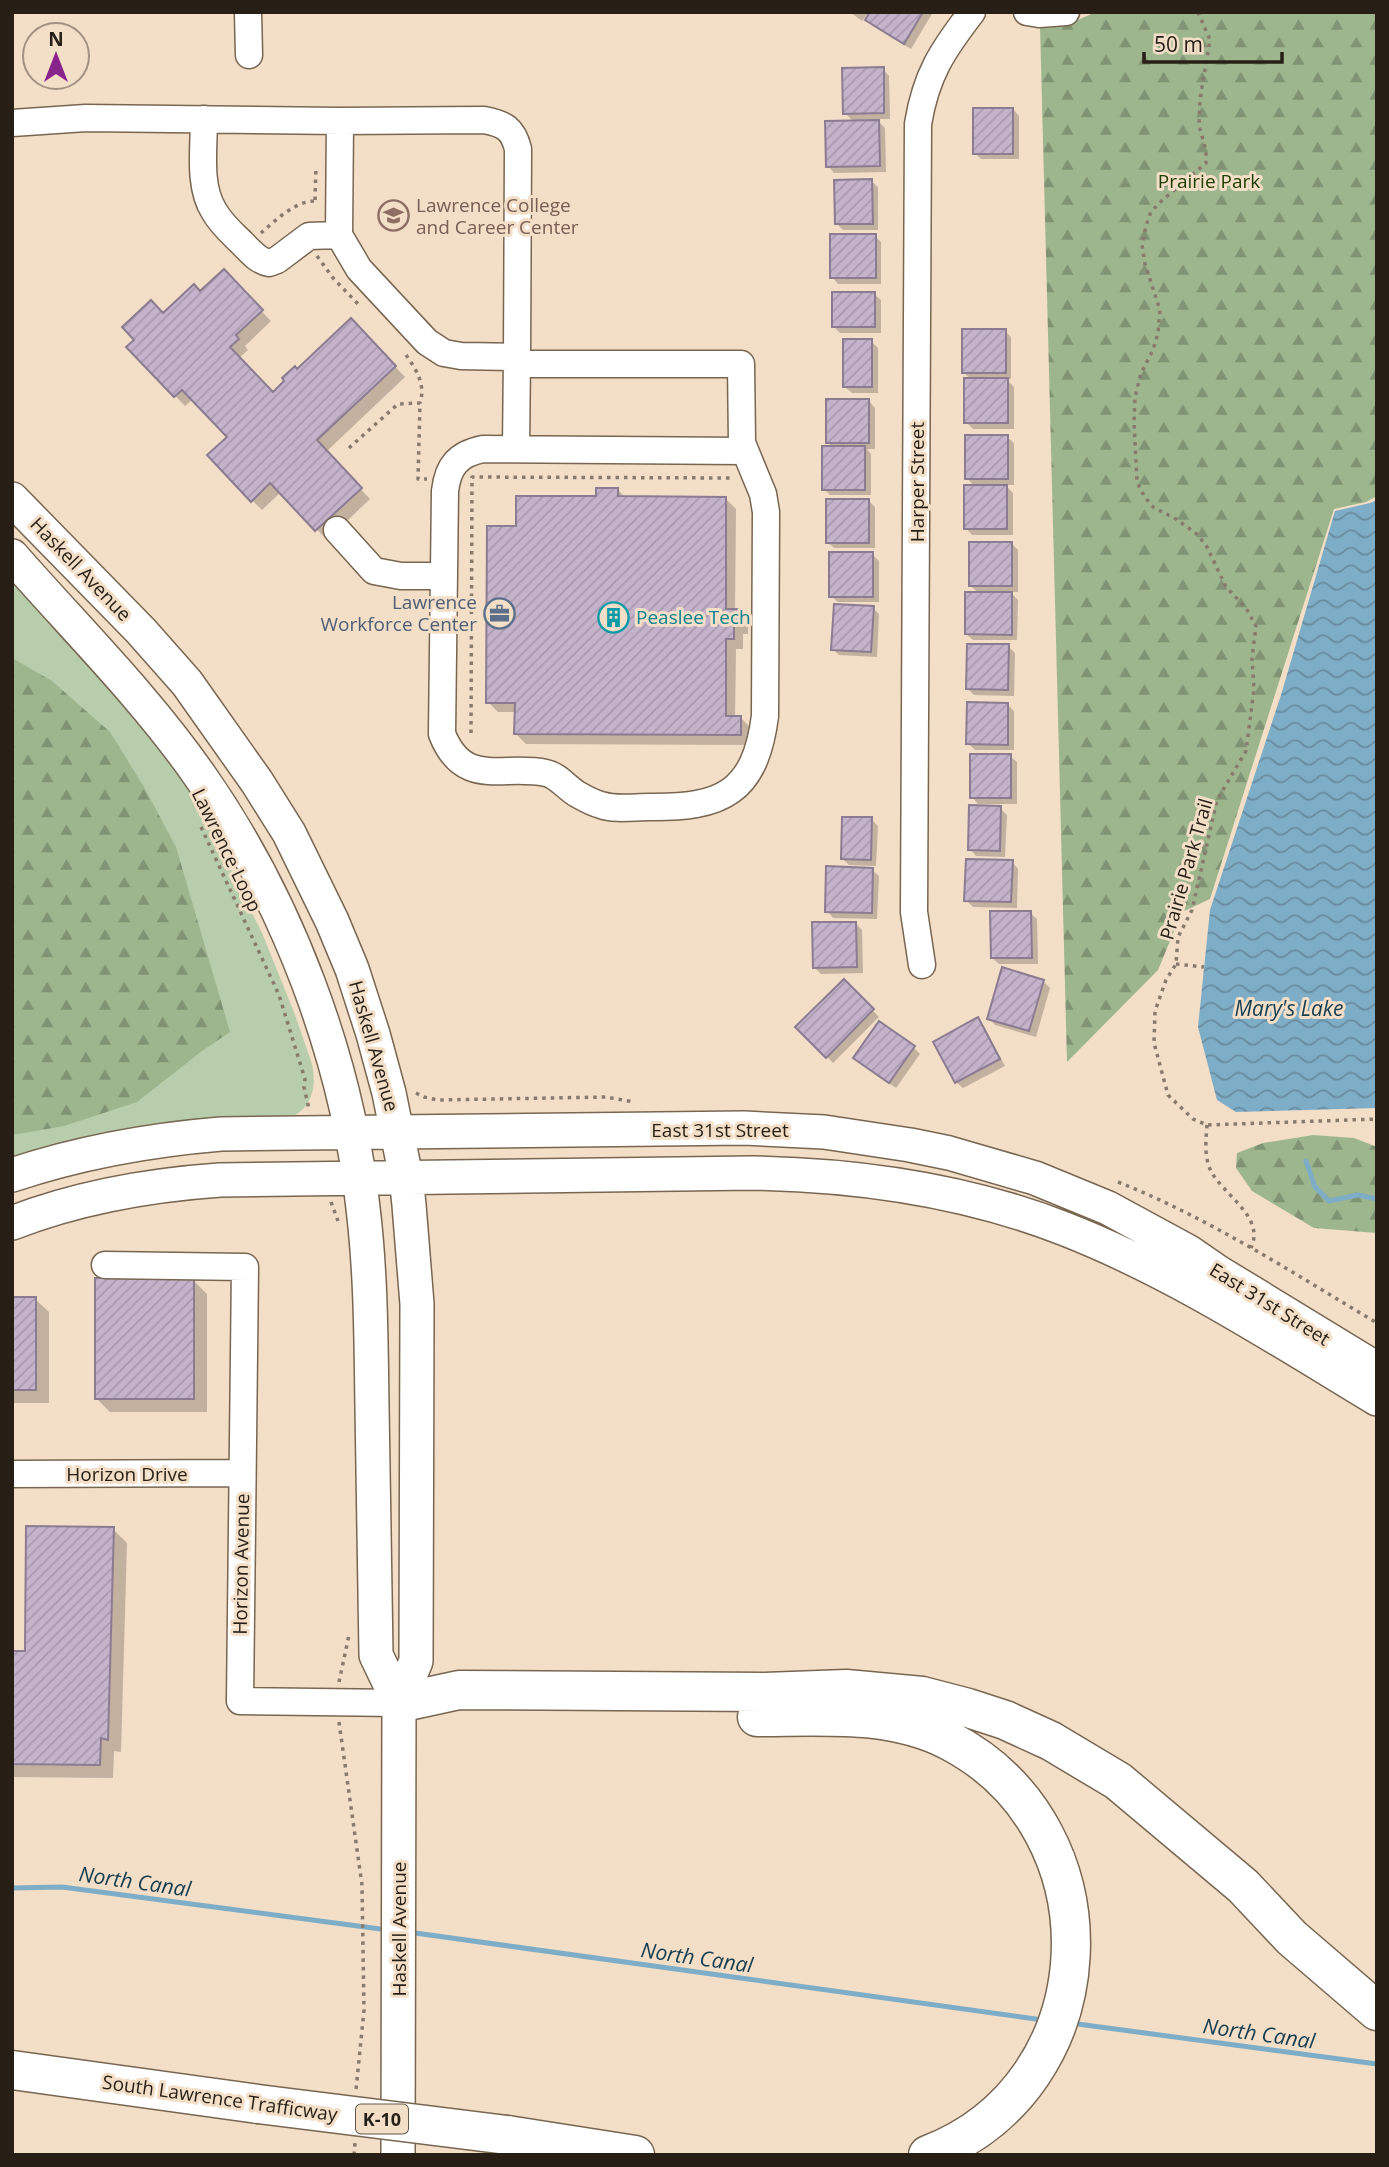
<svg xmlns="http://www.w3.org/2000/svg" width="1389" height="2167" viewBox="0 0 1389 2167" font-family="'Open Sans',sans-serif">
  <defs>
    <pattern id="forest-firs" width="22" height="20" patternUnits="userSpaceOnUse" patternTransform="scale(1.75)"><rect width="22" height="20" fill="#9db68e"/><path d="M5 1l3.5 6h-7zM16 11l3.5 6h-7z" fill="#809373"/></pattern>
    <pattern id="water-waves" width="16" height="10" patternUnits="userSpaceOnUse" patternTransform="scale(1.75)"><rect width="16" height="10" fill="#7eadc7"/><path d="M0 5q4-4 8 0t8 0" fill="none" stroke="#678ca1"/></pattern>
    <pattern id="building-hatch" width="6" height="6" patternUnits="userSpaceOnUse" patternTransform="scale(1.75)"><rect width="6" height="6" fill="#c5b3cc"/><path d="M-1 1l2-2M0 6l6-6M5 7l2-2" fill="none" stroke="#a99aae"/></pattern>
  </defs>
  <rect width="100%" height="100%" fill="#f3dec7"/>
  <path fill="#b7cdab" d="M12 568 168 753 207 817 216 840 262 933 294 1012 312 1064C317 1088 312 1108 288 1119L12 1162Z"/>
  <path fill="url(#forest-firs)" d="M1096 12H1377V496L1366 502 1334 509 1210 899 1182 912 1158 970 1067 1062 1040 26 1071 23Z
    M12 658 52 681 110 732 144 787 176 847 230 1032 202 1051 137 1102 64 1126 12 1135Z
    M1313 1135 1354 1138 1377 1147V1233L1314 1228 1252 1191 1236 1168 1237 1153 1263 1143Z"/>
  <path fill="url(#water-waves)" d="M1377 500V1108L1236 1112 1217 1100 1198 1027 1210 910 1281 695 1335 511 1370 503Z"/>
  <path fill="#0003" d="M850 12H869L862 21Z
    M872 12H933L911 49 874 27 867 20Z
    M883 69 889 76 890 119H876L885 128 886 172 834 173 828 166 854 122 845 113Z
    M1013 109 1019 116V159H981L975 153Z
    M871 181 878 187V230H843L837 224Z
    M875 236 881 242V284H838L832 277Z
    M224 272 271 321 245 346 248 350 239 358 273 394 351 321 405 377 326 452 370 499 327 540 281 492 262 510 252 500 229 437 193 399 185 406 129 347 163 315 200 293Z
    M874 294 881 300V333H840L833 326Z
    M1005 331 1011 337V379H1006L1014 387V429H973L966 422 972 380 964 373Z
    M871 341 878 348V393H852L845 387Z
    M869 401 875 408V449H867L871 454V495H830L824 489 832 447 828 443Z
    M1007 437 1014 443V485H1005L1013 493V535H972L966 528 975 487 967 478Z
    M617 489 626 498 726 499 736 509 735 611 748 621V634H743V649H736L735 718H741L751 728V745L526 744 516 734V712H498L488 702 518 528Z
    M868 500 875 507V548H834L827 542Z
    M1012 544 1018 550V592H1010L1018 600 1017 640H973L966 634 979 594 971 586Z
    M872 554 879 561V602H838L831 596Z
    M873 608 879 614 877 657 839 655 833 649Z
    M1008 646 1015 653 1014 696 974 695 968 689Z
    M1008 705 1014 711V750H975L968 743Z
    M1010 756 1017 762V804H978L972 797Z
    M1000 808 1007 815 1005 857 976 856 970 849Z
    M871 819 878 826 876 866 849 865 843 859Z
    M1012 862 1018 869 1017 908 973 907 966 900Z
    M872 870 879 876 877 919 833 918 827 911Z
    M1030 913 1037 919 1038 964H999L992 958Z
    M855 923 862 930 863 973 821 974 815 968Z
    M844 981 879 1017 833 1063 798 1027Z
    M1043 981 1050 988 1036 1037 995 1025 989 1018Z
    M978 1020 984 1026 1005 1066 963 1088 956 1082Z
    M914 1048 920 1054 896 1088 862 1064Z
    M193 1280 207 1294V1412H110L96 1398Z
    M12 1299H35L49 1312V1403H12Z
    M113 1529 127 1543 121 1752 114 1751 113 1778 12 1777V1653H27Z"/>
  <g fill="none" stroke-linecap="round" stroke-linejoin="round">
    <path stroke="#7eadc7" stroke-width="5" d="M1306 1161 1315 1187 1329 1201 1358 1195 1377 1199
      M12 1888 62 1887 388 1930
      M408 1932 1043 2020
      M1070 2023 1377 2064"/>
  </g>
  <path fill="url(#building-hatch)" stroke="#8c7c92" stroke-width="2" d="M870 12H923L904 44 865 20Z
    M884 67V113L843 114 842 68Z
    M973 108H1013V154H973Z
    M879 120 880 166 826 167 825 121Z
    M872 179 873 224H835L834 180Z
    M830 234H876V278H830Z
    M224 269 263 310 236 335 239 339 230 347 273 392 284 381 282 378 295 366 297 369 351 318 396 366 317 440 362 488 315 531 270 483 251 502 207 455 227 437 182 390 174 397 126 347 134 340 122 327 151 300 163 313 194 284 200 291Z
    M832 292H875V327H832Z
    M962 329H1006V373H962Z
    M843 339H872V387H843Z
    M964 378H1008V423H964Z
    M826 399H869V443H826Z
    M965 435H1008V479H965Z
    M822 446H865V490H822Z
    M964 485H1007V529H964Z
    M596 488H618V496L726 497V609H739V624H734V639H726V716H741V735L514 734 515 703H486L487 526H516V496H596Z
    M826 499H869V543H826Z
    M969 542H1012V586H969Z
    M829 552H873V597H829Z
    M965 592H1012V635L965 634Z
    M834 604 874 606 871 652 831 650Z
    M967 644H1009L1008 690 966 689Z
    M967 702 1008 703V745L966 744Z
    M970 754H1011V798H970Z
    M969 805 1001 806 1000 851 968 850Z
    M842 817H872L871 860 841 859Z
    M966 859 1013 860 1011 902 964 901Z
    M826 866 873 868 872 913 825 912Z
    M990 911H1031L1032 958H991Z
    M812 922H856L857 967 813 968Z
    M1002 967 1044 980 1029 1031 987 1019Z
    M844 979 874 1009 826 1058 795 1027Z
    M978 1017 1000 1059 955 1083 933 1042Z
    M879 1021 915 1046 889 1083 853 1058Z
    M95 1278H194V1399H95Z
    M12 1297H36V1390H12Z
    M26 1526 114 1527 108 1740 101 1738 100 1765 12 1764V1651H25Z"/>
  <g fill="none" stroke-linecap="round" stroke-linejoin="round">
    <defs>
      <path id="minor" d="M248 12 249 55
        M1027 12 1039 14 1066 12
        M204 119C204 148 198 186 214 211 221 224 233 234 243 244 251 252 258 261 269 263L277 260 309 236 339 235
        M12 123 86 118 340 121 484 120C505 124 513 129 518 149L517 357 461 356 444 353 427 342 359 269 339 235 340 121
        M517 364H741L742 443 763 494 766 512 765 716C755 793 722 808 649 807 634 807 615 810 601 805 593 803 584 798 577 794 567 788 557 775 546 773 502 764 464 789 442 734L445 491C448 466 458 454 483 449L744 451
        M516 449 517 357
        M337 530 374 571 401 576H444
        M922 965 914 912 918 124C926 75 942 51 972 12
        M105 1265 245 1267 240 1701 399 1703
        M12 1474 242 1473"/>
      <path id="major" d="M12 499 141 631 187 683 257 782 289 833 332 921 352 969 373 1034 389 1093 406 1177 409 1205 417 1304 416 1661 399 1703 398 2155
        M12 556C76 629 145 697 200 776 287 900 347 1058 363 1208 371 1274 371 1340 372 1407 373 1489 375 1572 376 1655L399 1703
        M12 1175C81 1152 148 1140 221 1134L744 1128 824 1132 910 1145 949 1153 1035 1178 1108 1208 1189 1252 1218 1272 1377 1369
        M12 1223C79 1197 148 1185 220 1180L753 1173C860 1175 966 1190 1065 1229 1175 1272 1276 1338 1377 1399"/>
      <path id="highway" d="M399 1703 459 1690 765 1692 846 1689 922 1696 968 1708 1005 1720 1051 1741 1118 1781 1243 1886 1292 1938 1377 2011
        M757 1717C822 1717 890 1710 950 1741 1120 1830 1109 2086 928 2155
        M12 2070 258 2104
        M507 2135 635 2155"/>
    </defs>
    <use href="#minor" stroke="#786651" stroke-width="29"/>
    <use href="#major" stroke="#786651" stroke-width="36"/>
    <use href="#highway" stroke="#786651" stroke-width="41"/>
    <path stroke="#897b6b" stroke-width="3.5" stroke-dasharray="3.5 5" stroke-linecap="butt" d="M1198 12 1210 40 1200 99 1199 125 1206 151V163L1158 204 1150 214 1146 226 1142 245 1145 264 1160 310 1158 333 1153 350 1141 373 1135 397 1134 422 1137 482 1144 496 1153 507 1176 519 1198 535 1207 547 1226 587 1246 608 1256 626 1252 658 1254 689 1246 751 1217 800 1192 910 1178 937 1176 964 1166 980 1155 1011 1154 1043 1168 1095 1193 1119 1207 1125 1377 1119
      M315 200 316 166
      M261 233C276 220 295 201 315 201
      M317 256 333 278 360 306
      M406 355C416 369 426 385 420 403
      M349 448 398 404 420 403 418 479H427
      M471 733 472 477 730 478
      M201 827 279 995 305 1079 304 1087 309 1109
      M1176 964 1204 967
      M416 1093 424 1097 438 1100 606 1097 634 1102
      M1207 1125C1206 1139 1204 1155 1210 1169 1221 1194 1266 1216 1251 1248
      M1118 1182C1209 1218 1293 1273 1377 1323
      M331 1202 338 1221
      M339 1682 349 1635
      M339 1722 362 1885 364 2010 356 2090
      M354 2155 355 2143"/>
    <use href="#minor" stroke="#fff" stroke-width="26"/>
    <use href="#major" stroke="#fff" stroke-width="33"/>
    <use href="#highway" stroke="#fff" stroke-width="38"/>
    <defs>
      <path id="highway-bridge" d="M258 2104 507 2135"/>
    </defs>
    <use href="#highway-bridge" stroke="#786651" stroke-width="41" stroke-linecap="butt"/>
    <use href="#highway-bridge" stroke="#fff" stroke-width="38"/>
  </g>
  <defs>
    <symbol id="school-ring" viewBox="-11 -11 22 22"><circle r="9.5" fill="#f3dec7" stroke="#8d6e63" stroke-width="1.5"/><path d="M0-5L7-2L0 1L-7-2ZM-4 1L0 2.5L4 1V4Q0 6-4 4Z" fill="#8d6e63"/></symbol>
    <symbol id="office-ring" viewBox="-11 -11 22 22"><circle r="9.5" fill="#f3dec7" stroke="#5c6f8a" stroke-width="1.5"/><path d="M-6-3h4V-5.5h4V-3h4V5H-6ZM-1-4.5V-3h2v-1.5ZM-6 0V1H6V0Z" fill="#5c6f8a"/></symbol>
    <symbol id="building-ring" viewBox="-11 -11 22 22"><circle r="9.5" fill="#f3dec7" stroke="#0f9aa8" stroke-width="1.5"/><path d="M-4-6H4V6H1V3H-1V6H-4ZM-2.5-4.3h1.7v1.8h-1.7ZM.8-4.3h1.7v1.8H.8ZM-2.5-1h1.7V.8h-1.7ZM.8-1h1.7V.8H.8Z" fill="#0f9aa8"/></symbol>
  </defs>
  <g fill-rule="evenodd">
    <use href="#school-ring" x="376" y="198" width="35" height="35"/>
    <use href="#office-ring" x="482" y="596" width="35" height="35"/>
    <use href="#building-ring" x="596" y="600" width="35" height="35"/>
  </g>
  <g text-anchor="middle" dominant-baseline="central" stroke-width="6" stroke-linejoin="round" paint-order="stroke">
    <rect fill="#f3dec7" stroke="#64584b" stroke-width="2" x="356" y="2104.5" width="52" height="29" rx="5"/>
    <g font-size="18" font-weight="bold" fill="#271f16">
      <text x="382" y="2119">K-10</text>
    </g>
    <g font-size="19" fill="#1e3d01" stroke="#f3dec7">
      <text x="1209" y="181">Prairie Park</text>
    </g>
    <g font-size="19" fill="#785e54" stroke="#f3dec7" text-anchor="start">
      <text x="416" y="205">Lawrence College<tspan x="416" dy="22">and Career Center</tspan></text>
    </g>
    <g font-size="19" fill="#271f16" stroke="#f3dec7">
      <text transform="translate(917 482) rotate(-90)">Harper Street</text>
      <text transform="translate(81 569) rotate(46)">Haskell Avenue</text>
      <text transform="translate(227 850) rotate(64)">Lawrence Loop</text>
      <text transform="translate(1186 869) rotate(-74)">Prairie Park Trail</text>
      <text transform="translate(374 1046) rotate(74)">Haskell Avenue</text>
      <text x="720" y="1130">East 31st Street</text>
      <text transform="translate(1270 1304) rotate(32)">East 31st Street</text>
      <text x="127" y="1474">Horizon Drive</text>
      <text transform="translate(241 1564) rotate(-89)">Horizon Avenue</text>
      <text transform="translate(399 1929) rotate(-90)">Haskell Avenue</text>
      <text transform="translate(220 2098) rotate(8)">South Lawrence Trafficway</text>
    </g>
    <g font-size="19" fill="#4e5e75" stroke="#f3dec7" text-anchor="end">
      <text x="477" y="602">Lawrence<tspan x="477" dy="22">Workforce Center</tspan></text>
    </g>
    <g font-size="19" fill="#0d838f" stroke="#f3dec7" text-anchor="start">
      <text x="636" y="617">Peaslee Tech</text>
    </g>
    <g font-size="21" font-style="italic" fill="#153d50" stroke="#f3dec7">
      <text x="1289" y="1008">Mary's Lake</text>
      <text transform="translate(135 1881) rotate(8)">North Canal</text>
      <text transform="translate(697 1957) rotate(8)">North Canal</text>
      <text transform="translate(1259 2033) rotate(8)">North Canal</text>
    </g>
  </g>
  <rect width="1389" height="2167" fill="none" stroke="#271f16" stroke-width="28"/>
  <g transform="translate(56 56)"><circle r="33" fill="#f3dec7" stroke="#a19280" stroke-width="2"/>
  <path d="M0-5L12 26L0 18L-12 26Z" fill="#88238b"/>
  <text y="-10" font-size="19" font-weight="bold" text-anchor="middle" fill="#271f16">N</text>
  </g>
  <path d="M1144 52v10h138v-10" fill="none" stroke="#271f16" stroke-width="3.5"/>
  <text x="1154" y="52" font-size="21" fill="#271f16" stroke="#f3dec7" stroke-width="5" paint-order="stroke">50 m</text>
</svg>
